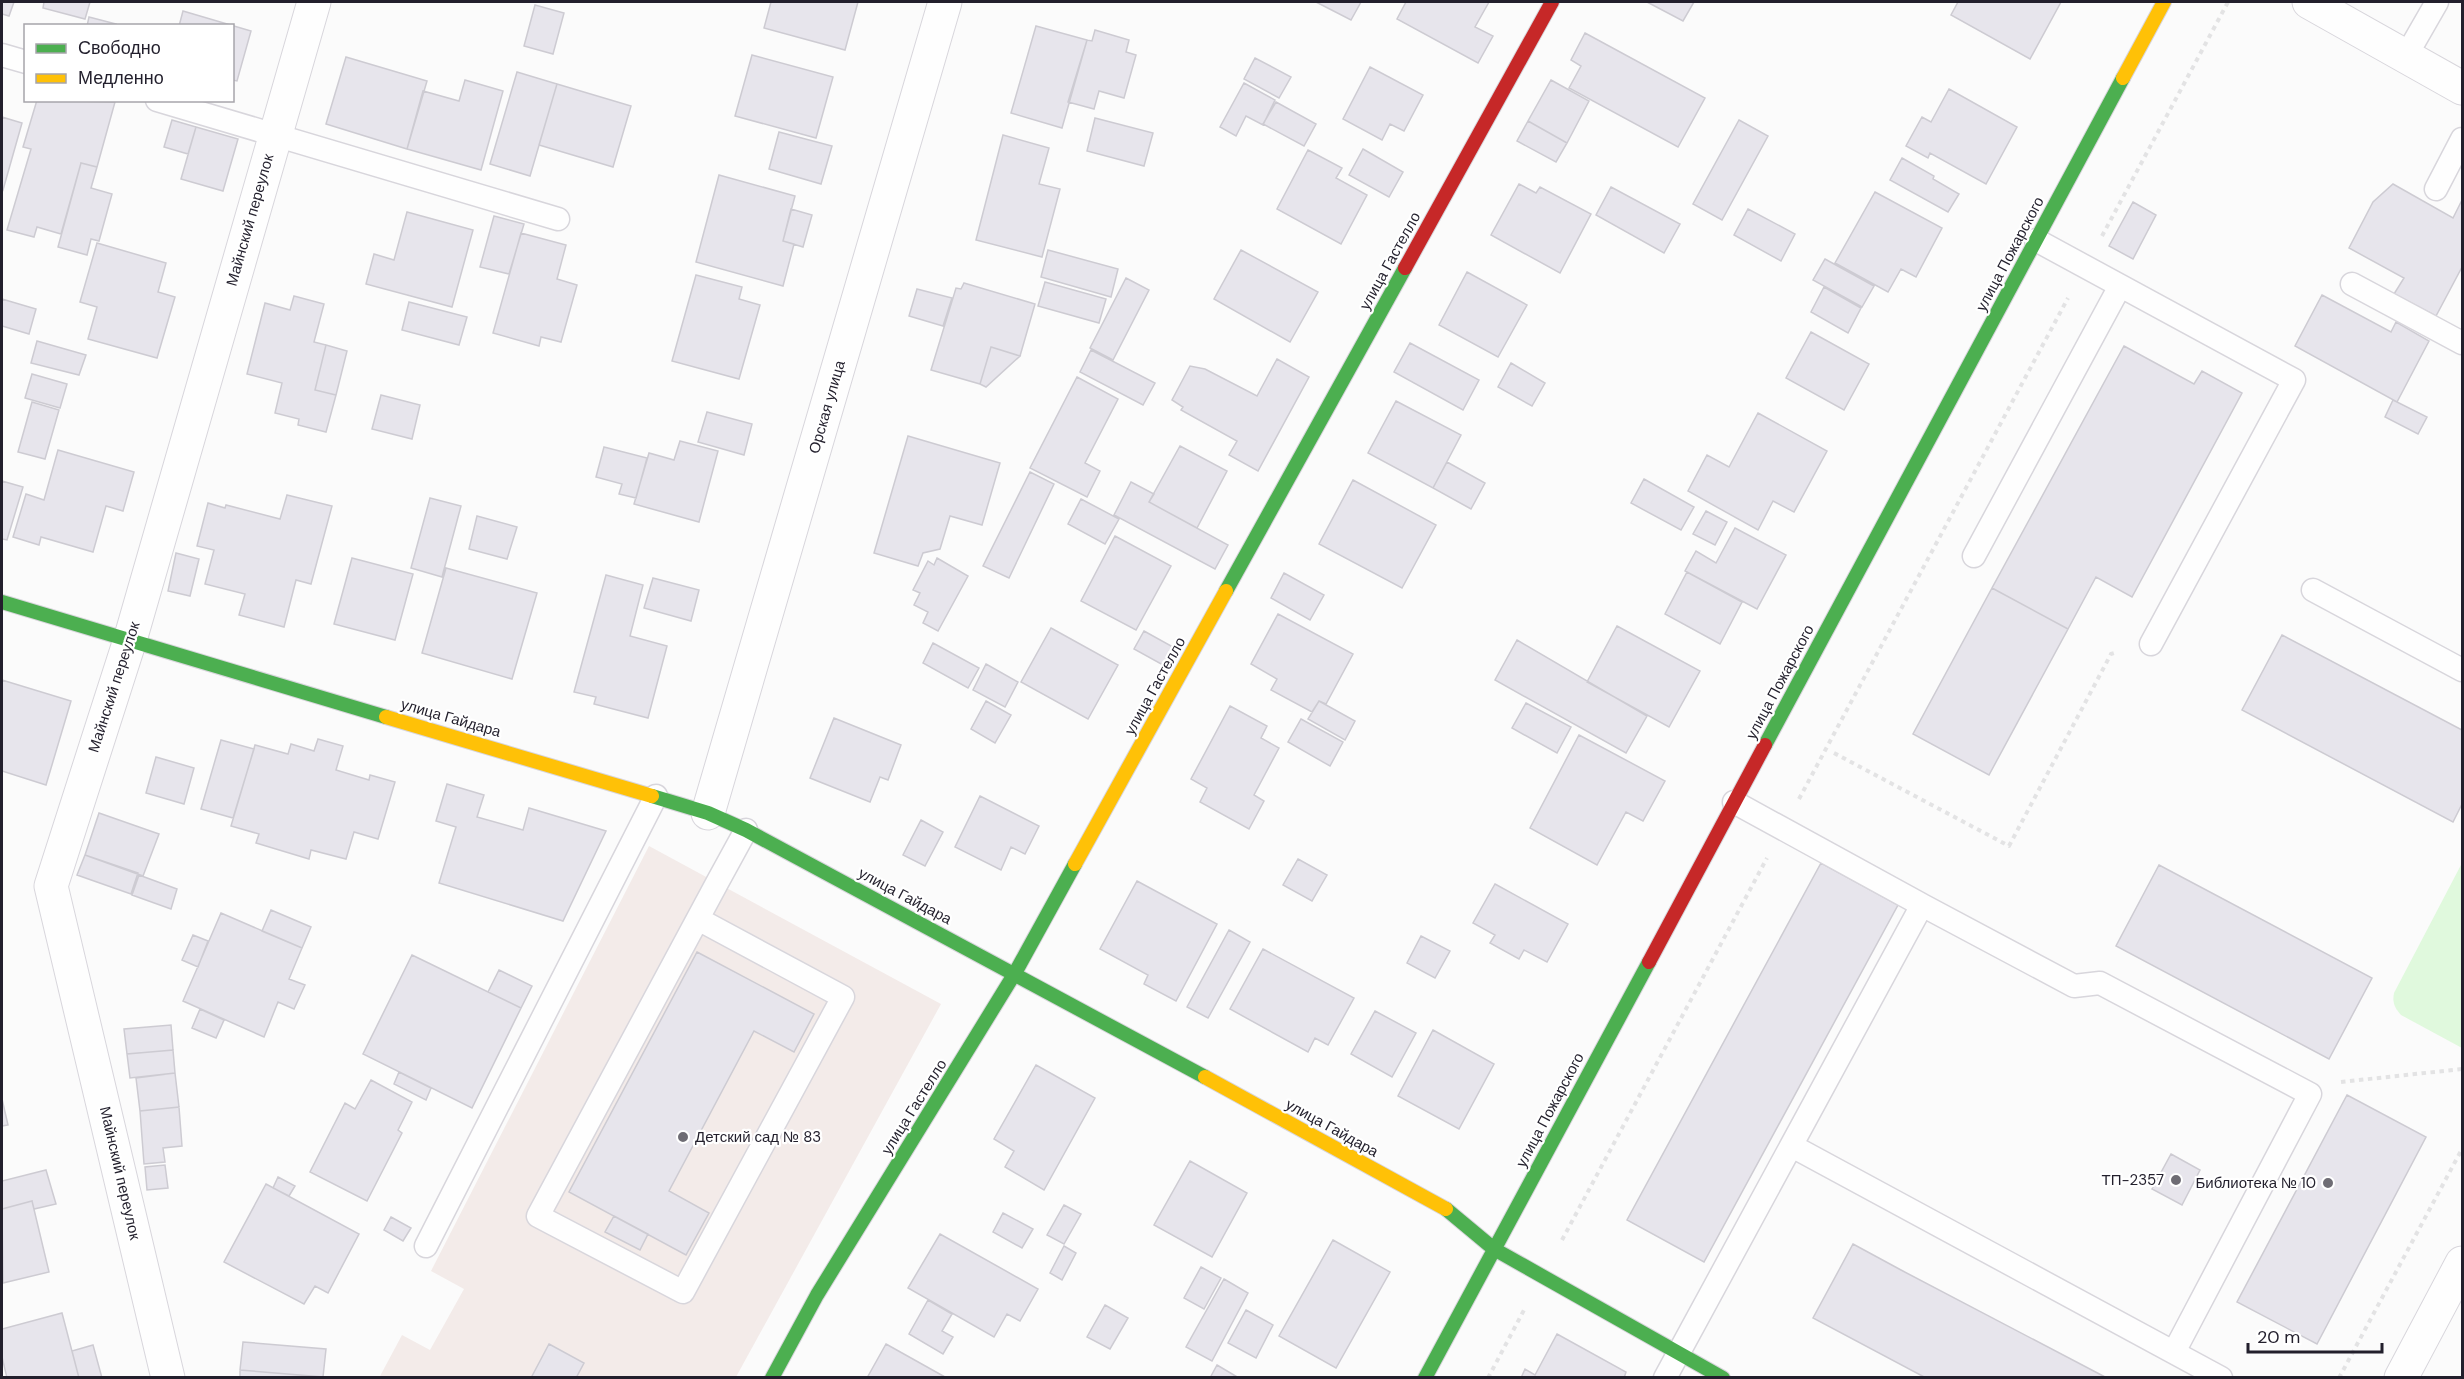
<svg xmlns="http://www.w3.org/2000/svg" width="2464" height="1379" viewBox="0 0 2464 1379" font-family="'DM Sans',sans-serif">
  <rect width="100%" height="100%" fill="#fbfbfb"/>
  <path fill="#f3ebe9" d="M649 846 941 1004 736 1377 379 1378 402 1335 430 1350 464 1289 431 1271Z"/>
  <path fill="#e0f9dd" d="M2462 863V1048L2401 1015C2395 1008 2392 1003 2394 993Z"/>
  <path fill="#e7e5ec" stroke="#cdcbd2" stroke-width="1.5" d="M2 2H14L9 16 2 14Z
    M44 2H90L85 19 43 8Z
    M771 2H858L845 50 764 28Z
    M1316 2H1361L1351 20Z
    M1406 2H1489L1475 27 1493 36 1478 63 1397 19Z
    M1647 2H1694L1683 21Z
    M1958 2H2061L2030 59 1951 15Z
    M535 5 564 13 553 54 524 46Z
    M183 11 251 31 237 81 232 80V26H179Z
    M89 17 116 24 115 26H87Z
    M1036 26 1087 40 1062 128 1011 113Z
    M1095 30 1129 40 1126 52 1136 55 1124 98 1099 91 1094 109 1068 102 1087 40 1092 41Z
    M1585 33 1705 98 1678 147 1569 88 1581 66 1571 60Z
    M752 55 833 77 816 138 735 116Z
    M346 57 427 81 407 149 326 124Z
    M1255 58 1291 77 1279 98 1244 79Z
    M1370 67 1423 95 1404 131 1390 124 1382 140 1343 119Z
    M517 72 557 84 530 176 490 164Z
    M465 80 503 91 481 170 407 149 423 91 459 101Z
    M1551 80 1589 101 1567 143 1528 121Z
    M1244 83 1275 100 1263 125 1246 116 1236 136 1220 127Z
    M557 84 631 106 613 167 539 145Z
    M1949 89 2017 127 1986 184 1930 153 1928 158 1906 146 1922 117 1931 122Z
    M37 100 115 102 97 167 81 163 61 234 37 227 34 237 7 230 31 149 23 147Z
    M1276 102 1316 124 1304 146 1263 124Z
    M2 117 22 123 3 190 2 189Z
    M1095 118 1153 133 1144 166 1087 151Z
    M172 120 196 127 188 154 164 147Z
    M1739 120 1768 136 1722 220 1693 204Z
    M1528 121 1567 143 1556 162 1517 141Z
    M196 127 238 139 223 191 181 179Z
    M779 132 832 146 821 184 769 169Z
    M1003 135 1049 148 1039 184 1060 189 1042 257 976 240Z
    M1363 149 1403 172 1389 197 1349 175Z
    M1308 150 1342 168 1336 178 1367 195 1341 244 1277 209Z
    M1902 158 1934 176 1933 179 1959 194 1948 212 1890 180Z
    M81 163 97 167 91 188 112 194 99 241 91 239 87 255 58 247Z
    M719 175 795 196 783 241 794 244 783 286 696 262Z
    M1519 184 1536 193 1540 187 1591 214 1560 273 1491 235Z
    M2393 184 2453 218 2462 200V267L2436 316 2394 294 2404 278 2349 248 2373 202Z
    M1611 187 1680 224 1664 253 1596 215Z
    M1875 192 1942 228 1916 277 1901 269 1888 292 1835 263Z
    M2133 202 2156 215 2133 259 2109 246Z
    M791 209 812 215 803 247 783 241Z
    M1748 209 1795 234 1781 261 1734 235Z
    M407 212 473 230 452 307 366 284 374 254 394 260Z
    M494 216 524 224 509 274 480 267Z
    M521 233 566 245 557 279 577 285 561 342 541 337 539 346 493 333Z
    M97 243 166 263 158 292 175 297 157 358 88 339 97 307 80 302Z
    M1048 250 1118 269 1111 297 1041 277Z
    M1241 250 1318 292 1290 342 1214 299Z
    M1825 259 1874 286 1862 307 1813 280Z
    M1467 272 1527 305 1498 357 1439 325Z
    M696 275 742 287 739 299 760 305 739 379 672 361Z
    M1126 278 1149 290 1113 360 1090 348Z
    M1045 282 1106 299 1099 323 1038 306Z
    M964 283 1035 304 1020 356 991 347 980 384 931 370 956 288 961 289Z
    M1824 287 1861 308 1848 333 1811 312Z
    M917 289 952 298 943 326 909 316Z
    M2322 295 2391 332 2396 322 2429 341 2397 402 2295 346Z
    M294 296 324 304 314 342 326 345 315 390 336 395 326 432 298 425 299 419 275 413 282 383 247 374 265 303 290 310Z
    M2 299 36 309 29 334 2 326Z
    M409 302 467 317 459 345 402 330Z
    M1811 332 1869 364 1844 410 1786 378Z
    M37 341 86 355 79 375 31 363Z
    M1410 343 1479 380 1463 410 1394 372Z
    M326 345 347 351 336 395 315 390Z
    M2124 346 2194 384 2202 371 2242 393 2132 597 2096 577 2068 629 1992 588Z
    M991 347 1020 356 986 387 980 384Z
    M1091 350 1155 383 1143 405 1080 372Z
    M1277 359 1309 377 1258 471 1229 455 1237 441 1181 410 1183 407 1172 400 1190 366 1205 369 1257 396Z
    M1511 363 1545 383 1532 406 1498 387Z
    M32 374 67 384 60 408 25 398Z
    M1077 377 1118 399 1085 463 1100 471 1087 497 1030 468Z
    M381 395 420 405 412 439 372 429Z
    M2393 400 2427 417 2418 434 2385 417Z
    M1396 401 1461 435 1433 488 1368 453Z
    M32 402 59 410 45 459 18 452Z
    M707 412 752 424 744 455 698 442Z
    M1758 413 1827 451 1794 512 1773 501 1758 530 1688 491 1707 455 1729 467Z
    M908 436 1000 463 982 525 950 516 940 549 923 553 918 566 874 553Z
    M680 441 718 451 699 522 634 504 649 453 674 460Z
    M1180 446 1227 471 1197 528 1149 502Z
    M604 447 647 458 636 498 619 494 622 484 596 477Z
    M58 450 134 472 123 511 106 506 93 552 41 537 39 545 13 537 26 494 44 500Z
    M1447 462 1485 483 1471 509 1433 488Z
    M1030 472 1054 484 1009 578 983 566Z
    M1644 479 1694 507 1681 530 1631 503Z
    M1353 480 1436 525 1402 588 1319 544Z
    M2 481 23 487 7 540 2 539Z
    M1131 482 1154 494 1149 502 1228 545 1215 569 1114 515Z
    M287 495 332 506 311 584 296 580 284 627 239 615 245 594 205 584 214 550 197 546 208 503 225 508 226 505 280 519Z
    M430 498 461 506 442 577 411 568Z
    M1081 499 1119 519 1105 544 1068 524Z
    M1706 511 1727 522 1715 545 1693 534Z
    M477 516 517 527 507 559 469 549Z
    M1735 528 1786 555 1757 609 1685 571 1696 551 1716 563Z
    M1115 536 1171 566 1136 630 1081 601Z
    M176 553 199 559 190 596 168 591Z
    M352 558 413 574 395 640 334 624Z
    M937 558 968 576 938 631 923 623 928 612 914 605 920 593 913 590 928 561 934 565Z
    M446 568 537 593 512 679 422 653Z
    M1687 572 1742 602 1720 644 1665 614Z
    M1284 573 1324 595 1310 620 1271 598Z
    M606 575 643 585 630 636 667 646 648 718 594 704 596 697 574 692Z
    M653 578 699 590 691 621 644 608Z
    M1992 588 2068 629 1989 775 1913 734Z
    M1278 614 1353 654 1326 704 1319 701 1312 712 1271 690 1277 679 1251 664Z
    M1617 626 1700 671 1669 727 1587 682Z
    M1051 628 1118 665 1088 719 1021 682Z
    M1144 631 1173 647 1163 665 1134 649Z
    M2282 635 2462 730V804L2453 822 2242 710Z
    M1517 640 1647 716 1626 753 1495 680Z
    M933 643 979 668 968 688 923 663Z
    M986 664 1018 682 1005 707 973 690Z
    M2 680 71 701 46 785 2 771Z
    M986 701 1011 715 995 743 971 729Z
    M1319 701 1355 721 1345 740 1308 719Z
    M1526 703 1571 727 1557 753 1512 728Z
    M1230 706 1267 726 1261 738 1279 748 1254 795 1264 801 1249 829 1200 802 1207 788 1191 779Z
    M834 718 901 745 888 780 880 777 870 802 810 778Z
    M1301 719 1343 742 1330 766 1288 742Z
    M1579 735 1665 781 1643 821 1626 812 1597 865 1530 828Z
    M318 739 343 746 336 770 369 780 370 775 395 782 378 839 354 832 346 859 311 850 309 859 256 843 259 834 231 826 255 745 288 754 291 744 314 751Z
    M221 740 254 749 233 818 201 809Z
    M156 757 194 768 184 804 146 793Z
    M447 784 484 795 477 817 523 830 529 808 606 831 563 921 439 883 456 827 436 821Z
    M980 796 1039 826 1025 854 1011 847 1001 870 955 847Z
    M99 813 159 834 143 876 85 855Z
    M921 820 943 832 925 866 903 855Z
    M85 855 138 873 131 894 77 875Z
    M1298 859 1327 875 1312 901 1283 885Z
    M1821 863 1898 905 1704 1262 1627 1220Z
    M2159 865 2372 978 2329 1059 2116 946Z
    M139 875 177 889 171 909 132 895Z
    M1137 881 1217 924 1176 1001 1144 984 1148 975 1100 949Z
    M1495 884 1568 924 1547 962 1524 950 1519 959 1490 943 1495 935 1473 923Z
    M271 910 311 927 302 948 262 931Z
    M221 913 302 948 289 979 305 985 294 1009 278 1002 264 1037 183 1001Z
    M1229 930 1250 942 1208 1018 1187 1007Z
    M193 935 208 941 198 967 182 960Z
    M1421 936 1450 951 1435 978 1407 963Z
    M1263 949 1354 998 1328 1045 1315 1038 1308 1052 1230 1009Z
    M697 952 814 1014 794 1052 754 1031 669 1191 709 1213 686 1255 569 1192Z
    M412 955 521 1008 472 1108 363 1054Z
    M499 970 532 986 521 1008 488 992Z
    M200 1009 224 1020 216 1038 192 1028Z
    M1375 1011 1416 1033 1392 1077 1351 1054Z
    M171 1025 173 1050 127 1054 124 1029Z
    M1433 1030 1494 1064 1459 1129 1398 1096Z
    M173 1050 175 1073 130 1078 127 1054Z
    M1036 1065 1095 1098 1044 1190 1005 1167 1014 1151 994 1139Z
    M399 1072 431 1088 426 1100 394 1084Z
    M175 1073 179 1107 140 1111 136 1078Z
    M371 1080 412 1102 398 1130 402 1133 367 1201 310 1172 345 1103 355 1109Z
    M2347 1095 2426 1137 2317 1344 2237 1302Z
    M2 1099 8 1125 2 1126Z
    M179 1107 182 1146 163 1148 165 1162 144 1164 140 1111Z
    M2171 1154 2200 1170 2182 1205 2152 1189Z
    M1190 1161 1247 1193 1212 1257 1154 1225Z
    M165 1165 168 1188 147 1190 145 1167Z
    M46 1170 56 1204 34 1209 32 1201 2 1209V1181Z
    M278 1177 295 1186 289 1196 273 1188Z
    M266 1184 359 1234 328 1293 315 1286 304 1304 224 1262Z
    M32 1201 49 1272 3 1283 2 1209Z
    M1064 1205 1081 1214 1064 1244 1047 1235Z
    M1003 1213 1033 1229 1022 1248 993 1232Z
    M614 1216 648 1234 640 1250 605 1232Z
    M391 1217 411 1228 403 1241 384 1230Z
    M940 1234 1038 1289 1020 1321 1007 1314 994 1337 908 1288Z
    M1333 1240 1390 1272 1336 1368 1279 1336Z
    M1853 1244 1901 1270 2107 1378H1926L1813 1318Z
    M1064 1246 1076 1253 1062 1280 1050 1273Z
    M1201 1267 1221 1278 1204 1309 1184 1298Z
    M1224 1279 1248 1293 1212 1361 1186 1347Z
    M928 1300 952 1314 942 1331 953 1337 943 1354 909 1334Z
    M1105 1305 1128 1318 1110 1349 1087 1337Z
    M1246 1310 1273 1325 1256 1358 1228 1343Z
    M62 1313 79 1378H7L2 1357V1329Z
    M1557 1334 1626 1372 1624 1378H1521L1525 1369 1535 1375Z
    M243 1342 326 1349 323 1377 240 1370Z
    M549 1344 584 1363 576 1378H531Z
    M886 1344 945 1377 944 1378H867Z
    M93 1345 102 1378H79L72 1351Z
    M1217 1365 1239 1378H1210Z
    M240 1370 323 1377V1378H240Z"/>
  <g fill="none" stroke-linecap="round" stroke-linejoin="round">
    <defs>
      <path id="lane" d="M2 55 26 62
        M2406 56 2437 2
        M157 100 558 219
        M2436 189 2462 139
        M2036 240 2294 380 2151 644
        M2352 284 2462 343
        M1974 556 2120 286
        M2313 590 2462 670
        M1922 905 2074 986 2100 983 2310 1094 2174 1352
        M698 919 843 997 683 1292 538 1216 717 883 746 830
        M1792 1146 2221 1378
        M426 1246 656 796
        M1665 1378 1922 905 1734 802"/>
      <path id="street" d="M2309 2 2462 88
        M708 813 945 2
        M168 1378 51 886 130 640 314 2
        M2401 1378 2462 1263"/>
      <path id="fast" d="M1226 591 1405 268
        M2 602 386 717
        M1765 745 2123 78
        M652 796 708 813 746 830 1205 1077
        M1446 1209 1494 1249 1723 1378
        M772 1378 817 1295 1015 973 1075 864
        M1425 1378 1649 962"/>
      <path id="slow" d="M2123 78 2164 2
        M386 717 652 796
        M1075 864 1226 591
        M1205 1077 1446 1209"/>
      <path id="jam" d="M1405 268 1552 2
        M1649 962 1765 745"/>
    </defs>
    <use href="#lane" stroke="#d8d6dc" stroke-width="25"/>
    <use href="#street" stroke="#d8d6dc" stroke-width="35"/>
    <use href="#fast" stroke="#d8d6dc" stroke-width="16"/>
    <use href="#slow" stroke="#d8d6dc" stroke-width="16"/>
    <use href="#jam" stroke="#d8d6dc" stroke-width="16"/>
    <path stroke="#e3e3e4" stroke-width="4" stroke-dasharray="4.5 4.5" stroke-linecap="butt" d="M2102 236 2228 2
      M1834 753 2009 846 2111 654 2118 652
      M1799 799 2068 298
      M2341 1082 2462 1069
      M1562 1240 1767 858
      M1488 1378 1524 1310
      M2339 1378 2462 1149"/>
    <use href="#lane" stroke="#fefefe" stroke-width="22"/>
    <use href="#street" stroke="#fefefe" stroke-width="33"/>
    <use href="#fast" stroke="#4caf50" stroke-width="14"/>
    <use href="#slow" stroke="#ffc107" stroke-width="14"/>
    <use href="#jam" stroke="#c62828" stroke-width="14"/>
  </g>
  <g fill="#6e6c74" stroke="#fff" stroke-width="2">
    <circle cx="683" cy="1137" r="6"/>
    <circle cx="2176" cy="1180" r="6"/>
    <circle cx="2328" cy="1183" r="6"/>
  </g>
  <g text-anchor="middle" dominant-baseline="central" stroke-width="4.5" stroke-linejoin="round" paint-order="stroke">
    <g font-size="15" fill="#221f2c" stroke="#fff">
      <text transform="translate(250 220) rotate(-74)">Майнский переулок</text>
      <text transform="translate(2010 254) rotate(-62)">улица Пожарского</text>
      <text transform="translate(1390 261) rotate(-61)">улица Гастелло</text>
      <text transform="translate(827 407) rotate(-74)">Орская улица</text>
      <text transform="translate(1780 682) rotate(-62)">улица Пожарского</text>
      <text transform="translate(1155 686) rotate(-61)">улица Гастелло</text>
      <text transform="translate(114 687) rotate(-72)">Майнский переулок</text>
      <text transform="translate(451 718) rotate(16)">улица Гайдара</text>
      <text transform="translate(905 896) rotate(28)">улица Гайдара</text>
      <text transform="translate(914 1107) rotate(-58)">улица Гастелло</text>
      <text transform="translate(1550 1110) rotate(-62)">улица Пожарского</text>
      <text transform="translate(1332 1128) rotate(29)">улица Гайдара</text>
      <text transform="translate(120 1173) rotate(77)">Майнский переулок</text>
    </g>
    <g font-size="15" fill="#221f2c" stroke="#fff" text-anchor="end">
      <text x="695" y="1137" text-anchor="start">Детский сад № 83</text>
      <text x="2164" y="1180">ТП-2357</text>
      <text x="2316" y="1183">Библиотека № 10</text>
    </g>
  </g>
  <rect width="2464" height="1379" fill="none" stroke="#221f2c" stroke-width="6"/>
  <rect x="24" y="24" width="210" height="78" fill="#ffffff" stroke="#a7a5ab" stroke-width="1.5"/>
  <rect x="36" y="44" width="30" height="9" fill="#4caf50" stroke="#a7a5ab" stroke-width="1.5"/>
  <text x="78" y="54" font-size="18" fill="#221f2c">Свободно</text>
  <rect x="36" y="74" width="30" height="9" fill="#ffc107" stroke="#a7a5ab" stroke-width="1.5"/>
  <text x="78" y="84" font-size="18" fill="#221f2c">Медленно</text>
  <path d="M2248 1343v9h134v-9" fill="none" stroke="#221f2c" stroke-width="3"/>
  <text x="2257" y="1343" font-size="18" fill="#221f2c" stroke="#ffffff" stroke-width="4.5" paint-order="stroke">20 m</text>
</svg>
